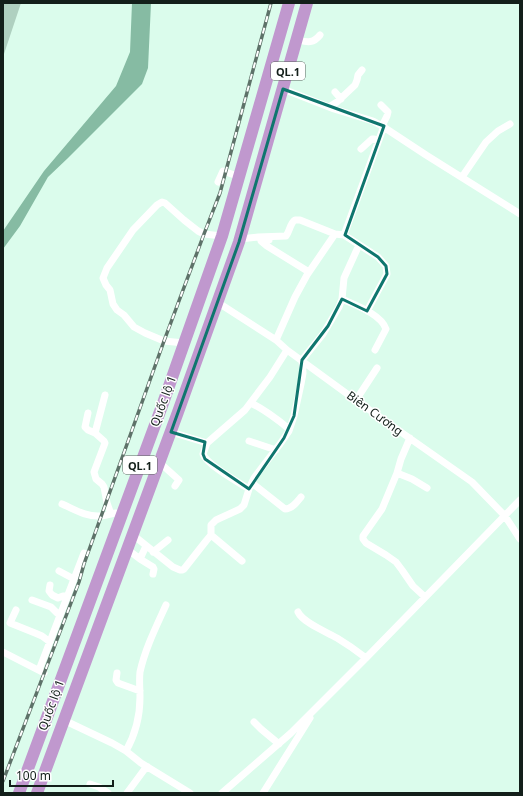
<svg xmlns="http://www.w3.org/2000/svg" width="523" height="796" viewBox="0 0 523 796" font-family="'Noto Sans',sans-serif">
  <rect width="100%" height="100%" fill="#dbfcec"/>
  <path fill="#afd0c0" d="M3 3H21L3 57Z"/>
  <path fill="#86bba3" d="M132 3H151L148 68 142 84 68 158 48 177 20 226 3 249V231L44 171 116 86 130 52Z"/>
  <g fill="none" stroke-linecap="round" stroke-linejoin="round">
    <path stroke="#fff" stroke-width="7" d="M297 40C307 42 313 44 320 35
      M283 89 334 109 373 121 382 126 426 155 520 214
      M335 92 341 99
      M381 105 388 112 387 116 382 126
      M329 107 337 102 355 85 357 80 358 75 362 70
      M361 149 372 139H374L378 141
      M462 177 486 142 498 131 510 124
      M218 182 223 171 240 177
      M344 235 378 257 386 266 387 274 367 311
      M240 239 258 237 286 236C290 231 290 223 295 220H300L335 234
      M269 240 261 241 267 246 309 272
      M342 299C355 305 381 314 386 329L375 350
      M217 302 276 340 287 350 361 404 472 482 505 516 520 539
      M276 340 295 297 307 275 335 234 344 235 384 126
      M184 343 164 341 145 333 134 327 124 315 117 310 113 304 110 290 106 285 103 278 107 268 133 230 157 205 162 202 165 203 184 220 198 231 204 234 222 236
      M105 395 95 433 104 441 105 443 94 472 96 479 102 484 104 487 107 503 111 514
      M356 400 377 368
      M251 403C265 410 277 419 289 429
      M88 413 85 427 88 430 95 433
      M171 432 207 443 245 410 270 377 287 350
      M249 441 276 450
      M207 443 203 454C207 465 238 482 249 489
      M159 462 179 480 175 486
      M397 473 401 459 410 438
      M252 483 285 509C292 509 297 502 301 497
      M62 504C74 509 86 517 100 516 105 516 110 514 116 513
      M133 535 173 567 180 570H182L184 569 206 541 211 535
      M127 549 140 559 146 546
      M153 552 168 540
      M140 559 153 567 154 569 153 574
      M242 561 211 535V525L216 520 240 509 244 505 249 489 254 478 263 466 280 444 289 431 294 416 301 384 303 373 302 360 323 334 339 307 342 299 344 278 359 245
      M59 571 74 579
      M50 585 49 591 52 595 58 598 63 596H67
      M425 597 413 586 402 570 396 562 386 555 366 543 363 539V536L382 509 397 473 412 479 427 488
      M32 600 51 607 57 613 60 614
      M16 610 10 623 35 633 42 636 50 642
      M298 612C303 623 327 632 337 638 347 644 357 651 366 658
      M3 652 44 673
      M39 670 84 553
      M117 673 116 680 118 683 140 691
      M64 720 74 725 112 743 126 751 141 763 190 793
      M254 722 261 729 279 744
      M126 751C135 735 140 715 140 697 140 689 139 680 140 672 145 649 156 627 166 605
      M90 784 99 787 108 793
      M127 793 144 770 148 767
      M222 793 291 733 366 658 520 500
      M263 793 310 718"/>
    <path stroke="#c098ce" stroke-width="12" d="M19 793 162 406 222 236 289 3
      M37 793 178 412 239 242 307 3"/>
    <defs>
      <path id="rail" d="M3 781 79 582 84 564 164 341 204 234 220 193 271 3"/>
    </defs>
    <use href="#rail" stroke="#5e7269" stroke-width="3.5"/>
    <use href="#rail" stroke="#fff" stroke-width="2" stroke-dasharray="6" stroke-linecap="butt"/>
  </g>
  <path fill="none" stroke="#0f766e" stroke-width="3" stroke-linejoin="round" d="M283 89 384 126 345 235 378 257 386 266 387 274 367 311 342 299 328 326 302 360 294 416 284 438 249 489 205 459 203 454 205 442 171 432 239 242Z"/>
  <g text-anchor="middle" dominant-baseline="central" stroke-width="3" stroke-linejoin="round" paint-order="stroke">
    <g fill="#fff" stroke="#5a625f" stroke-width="1">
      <rect x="271" y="62" width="34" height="18" rx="3"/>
      <rect x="123" y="456" width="34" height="18" rx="3"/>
    </g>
    <g font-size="11" font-weight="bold" fill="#131f1a">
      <text x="288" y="71">QL.1</text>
      <text x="140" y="465">QL.1</text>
    </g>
    <g font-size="12" fill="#131f1a" stroke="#fff">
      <text transform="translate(163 401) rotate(-70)">Quốc lộ 1</text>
      <text transform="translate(375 413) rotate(36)">Biên Cương</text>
      <text transform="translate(51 705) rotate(-70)">Quốc lộ 1</text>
    </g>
  </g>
  <rect width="523" height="796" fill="none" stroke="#131f1a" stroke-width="8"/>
  <path d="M10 780v6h103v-6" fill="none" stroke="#131f1a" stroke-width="2"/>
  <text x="16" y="780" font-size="12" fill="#131f1a" stroke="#ffffff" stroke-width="3" paint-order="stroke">100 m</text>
</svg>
